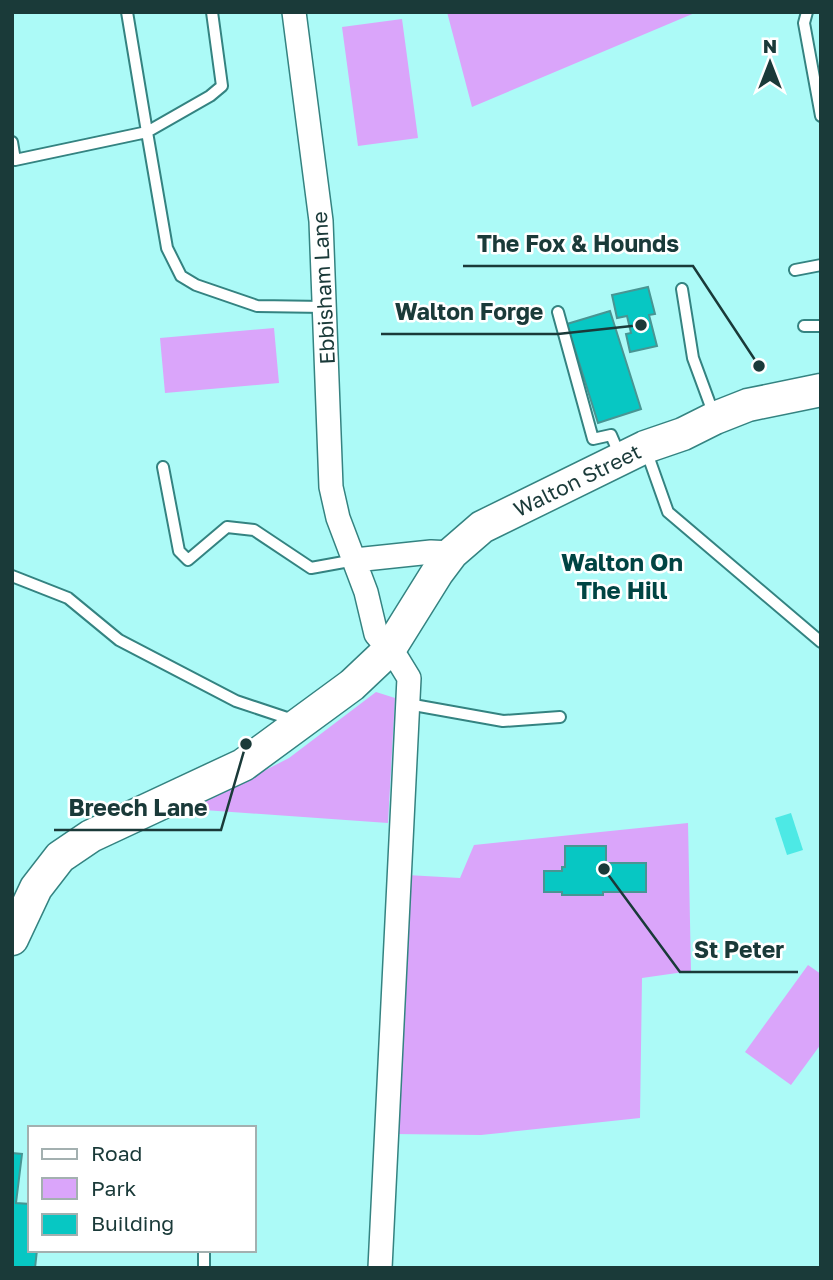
<svg xmlns="http://www.w3.org/2000/svg" width="833" height="1280" viewBox="0 0 833 1280" font-family="'Golos Text',sans-serif">
  <rect width="100%" height="100%" fill="#acfaf7"/>
  <path fill="#daa5fa" d="M447 12H697L472 107Z
    M402 19 418 138 358 146 342 27Z
    M274 328 279 383 165 393 160 338Z
    M376 692 395 698 388 823 190 809 289 758Z
    M688 823 691 971 642 978 640 1118 481 1135 394 1134 407 875 460 878 474 845Z
    M808 965 821 974V1044L791 1085 745 1052Z"/>
  <path fill="#4de9e5" d="M791 813 803 850 787 855 775 818Z"/>
  <path fill="#07c7c3" stroke="#489593" stroke-width="2" d="M648 287 655 314 649 315 657 346 630 352 626 334 631 333 627 316 617 318 612 295Z
    M610 311 641 409 598 423 567 324Z
    M565 846H606V863H646V892H603V895H562V892H544V871H562V867H565Z
    M12 1153 22 1154 16 1203 30 1204V1250H37L35 1268H12Z"/>
  <g fill="none" stroke-linecap="round" stroke-linejoin="round">
    <defs>
      <path id="lane" d="M127 12 147 132 210 96 222 86 212 12
        M807 12 804 23 821 116
        M12 142 15 160 147 132 167 248 181 276 196 285 257 306 325 307
        M795 270 821 265
        M682 289 693 358 714 415
        M558 312 593 439 611 435 620 456
        M804 326H821
        M646 450 668 512 821 642
        M163 467 179 551 188 560 227 527 254 530 311 568 355 560
        M12 576 68 598 119 640 236 701 293 720
        M408 704 503 721 560 717
        M204 1268V1250"/>
      <path id="street" d="M294 12 321 221 331 487 338 518 366 592 376 634 398 660 409 678 380 1268
        M355 560 431 552 452 553"/>
      <path id="secondary" d="M12 939 36 888 60 857 91 836 243 765 352 685 389 650 437 573 452 553 482 527 645 447 683 434 715 418 748 405 821 390"/>
    </defs>
    <use href="#lane" stroke="#348381" stroke-width="14"/>
    <use href="#street" stroke="#348381" stroke-width="26"/>
    <use href="#secondary" stroke="#348381" stroke-width="35"/>
    <use href="#lane" stroke="#fff" stroke-width="10"/>
    <use href="#street" stroke="#fff" stroke-width="23"/>
    <use href="#secondary" stroke="#fff" stroke-width="32"/>
  </g>
  <g text-anchor="middle" dominant-baseline="central" stroke-width="5" stroke-linejoin="round" paint-order="stroke">
    <g font-size="21" fill="#1a3a39" stroke="#fff">
      <text transform="translate(323 288) rotate(-93)">Ebbisham Lane</text>
      <text transform="translate(577 480) rotate(-26)">Walton Street</text>
    </g>
    <g font-size="24" font-weight="bold" fill="#004443" stroke="#fff">
      <text x="622" y="561">Walton On<tspan x="622" dy="28">The Hill</tspan></text>
    </g>
  </g>
  <path fill="none" stroke="#1a3a39" stroke-width="2.5" d="M759 366L693 266H463M641 325L558 334H381M246 744L221 830H54M604 869L680 972H798"/>
  <g fill="#1a3a39" stroke="#fff" stroke-width="2.5">
    <circle cx="759" cy="366" r="7"/>
    <circle cx="641" cy="325" r="7"/>
    <circle cx="246" cy="744" r="7"/>
    <circle cx="604" cy="869" r="7"/>
  </g>
  <g font-size="23" text-anchor="middle" font-weight="bold" fill="#1a3a39" stroke="#fff" stroke-width="5" stroke-linejoin="round" paint-order="stroke">
    <text x="578" y="252">The Fox &amp; Hounds</text>
    <text x="469" y="320">Walton Forge</text>
    <text x="138" y="816">Breech Lane</text>
    <text x="739" y="958">St Peter</text>
  </g>
  <rect width="833" height="1280" fill="none" stroke="#1a3a39" stroke-width="28"/>
  <rect x="28" y="1126" width="228" height="126" fill="#ffffff" stroke="#a3b0b0" stroke-width="2"/>
  <rect x="42" y="1149" width="35" height="10" fill="#ffffff" stroke="#a3b0b0" stroke-width="2"/>
  <text x="91" y="1161" font-size="21" fill="#1a3a39">Road</text>
  <rect x="42" y="1178" width="35" height="21" fill="#daa5fa" stroke="#a3b0b0" stroke-width="2"/>
  <text x="91" y="1196" font-size="21" fill="#1a3a39">Park</text>
  <rect x="42" y="1214" width="35" height="21" fill="#07c7c3" stroke="#a3b0b0" stroke-width="2"/>
  <text x="91" y="1231" font-size="21" fill="#1a3a39">Building</text>
  <g transform="translate(770 63)" stroke="#ffffff" stroke-width="5" paint-order="stroke">
  <path d="M0-5L12 26L0 18L-12 26Z" fill="#1a3a39"/>
  <text y="-10" font-size="19" font-weight="bold" text-anchor="middle" fill="#1a3a39">N</text>
  </g>
</svg>
